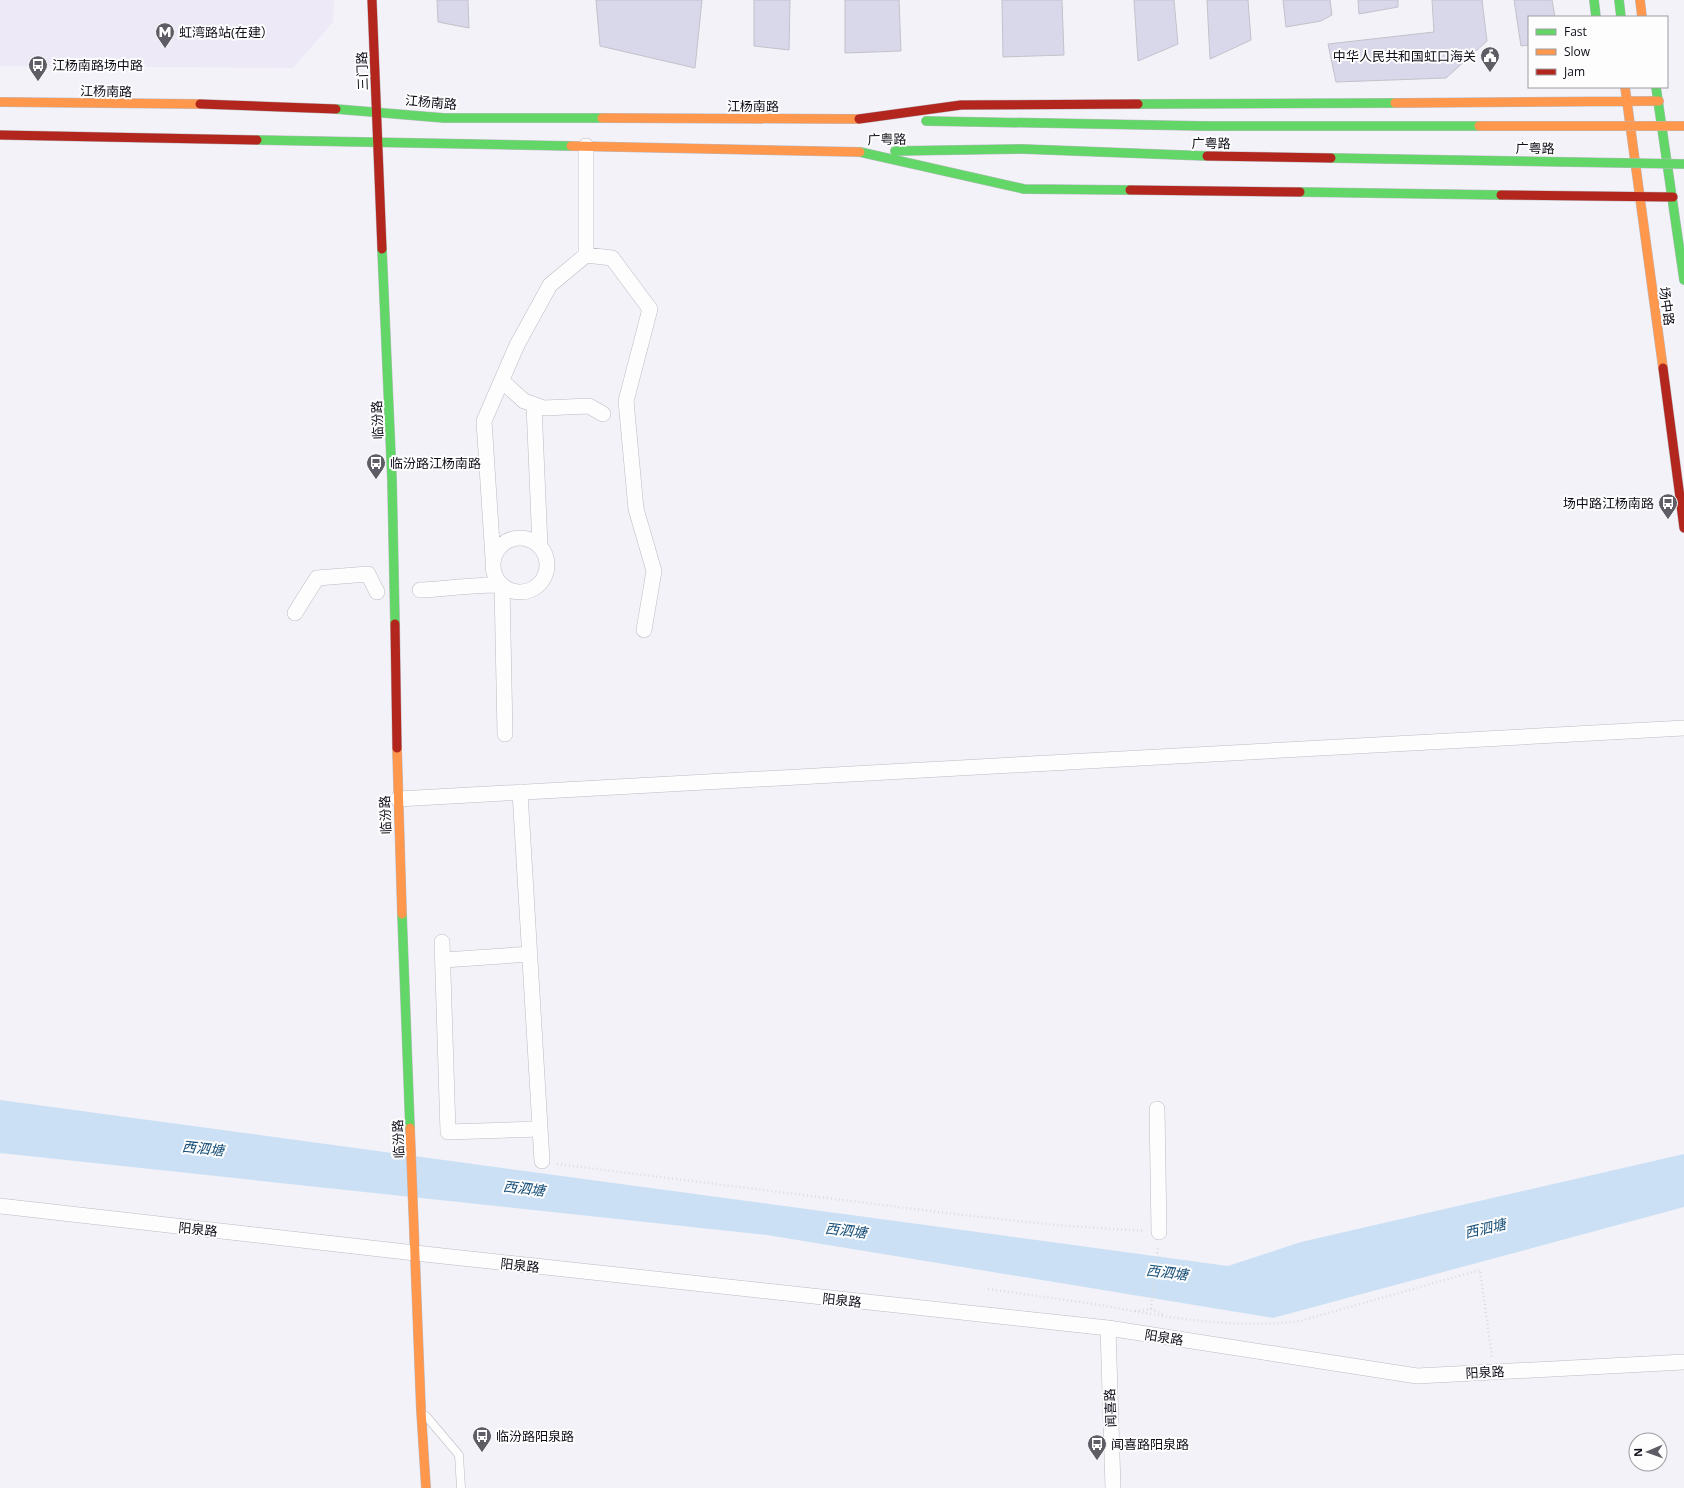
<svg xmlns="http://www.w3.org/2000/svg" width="1684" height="1488" viewBox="0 0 1684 1488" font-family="'Open Sans','Noto Sans SC',sans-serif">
  <rect width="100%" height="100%" fill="#f2f2f8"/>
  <path fill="#eee9f7" d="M0 0H334L333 22 293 68 0 66Z"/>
  <path fill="#cce0f5" d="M0 1100 1228 1266 1301 1242 1684 1154V1207L1273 1318 767 1235 0 1153Z"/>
  <path fill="#d9d7ea" stroke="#c3c2cb" d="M437 0H468L469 28 438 22Z
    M596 0H702L695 68 600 46Z
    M754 0H790L789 50 754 46Z
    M845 0H899L901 51 845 53Z
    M1002 0H1062L1064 55 1003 57Z
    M1134 0H1174L1178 44 1138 61Z
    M1207 0H1248L1251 40 1210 59Z
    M1283 0H1330L1332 15 1321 21 1286 27Z
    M1358 0H1398V7L1359 14Z
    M1432 0H1482L1487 41 1446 78 1336 82 1328 44 1434 32Z
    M1514 0H1552L1555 17H1529V45L1521 46Z"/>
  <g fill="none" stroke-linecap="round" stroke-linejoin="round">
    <defs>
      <path id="lane" d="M426 1416 459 1455 461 1488"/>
      <path id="street" d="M586 255V146
        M502 381 524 401 544 408 589 406 603 414
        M534 405 540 546
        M493 565a27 27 0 1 1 54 0a27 27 0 1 1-54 0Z
        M493 559 484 421 517 345 550 285 586 255 612 258 650 309 626 401 636 509 654 571 644 630
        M420 590C448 589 474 584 502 585L505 734
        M295 613 317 578 368 574 377 592
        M520 792 542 1161
        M398 799 1684 728
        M442 942 448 1132 540 1129
        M444 960 530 954
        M1157 1109 1159 1232
        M0 1206 415 1253 1108 1328 1417 1376 1684 1362
        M1108 1328 1113 1488"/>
      <path id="fast" d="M1594 0 1596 17
        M1619 0 1621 17
        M1656 87 1684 280
        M1138 104 1395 103
        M336 109 444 118H602
        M926 121 1205 126
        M257 140 571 146
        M895 151 1023 149 1207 156
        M860 152 1024 189 1130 190
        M1300 192 1501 195
        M382 249 392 480 395 624
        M402 914 410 1128"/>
      <path id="slow" d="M1640 0 1642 17
        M1625 87 1663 368
        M0 102 200 104
        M1395 103 1659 101
        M602 118 859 119
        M571 146 860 152
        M397 748 402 914
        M410 1128 421 1410 426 1488"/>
      <path id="jam" d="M372 0 382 249
        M200 104 336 109
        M859 119 961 105 1138 104
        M0 135 257 140
        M1130 190 1300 192
        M1501 195 1673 197
        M1663 368 1684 528
        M395 624 397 748"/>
    </defs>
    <use href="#lane" stroke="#bcbbc4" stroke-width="9"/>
    <use href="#street" stroke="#bcbbc4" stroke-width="16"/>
    <use href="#fast" stroke="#bcbbc4" stroke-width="10"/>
    <use href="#slow" stroke="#bcbbc4" stroke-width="10"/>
    <use href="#jam" stroke="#bcbbc4" stroke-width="10"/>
    <path stroke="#dcdcde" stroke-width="2.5" stroke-dasharray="1 3" stroke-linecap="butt" d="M557 1164 954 1214 1055 1225 1144 1231
      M988 1289C1024 1294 1059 1299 1094 1304 1161 1316 1232 1330 1300 1321L1480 1270 1492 1357
      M1151 1309 1158 1248
      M1135 1311 1151 1309 1164 1315"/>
    <use href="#lane" stroke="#fdfdfe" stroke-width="8"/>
    <use href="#street" stroke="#fdfdfe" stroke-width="15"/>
    <use href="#fast" stroke="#63d668" stroke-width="9"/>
    <use href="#slow" stroke="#ff974d" stroke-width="9"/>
    <use href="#jam" stroke="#b3261e" stroke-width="9"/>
    <defs>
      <path id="fast-bridge" d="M1205 126H1479
        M1331 158 1684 164"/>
      <path id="slow-bridge" d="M1479 126H1684"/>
      <path id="jam-bridge" d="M1207 156 1331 158"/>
    </defs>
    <use href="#fast-bridge" stroke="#bcbbc4" stroke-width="10" stroke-linecap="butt"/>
    <use href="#slow-bridge" stroke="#bcbbc4" stroke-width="10" stroke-linecap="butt"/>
    <use href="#jam-bridge" stroke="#bcbbc4" stroke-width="10" stroke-linecap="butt"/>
    <use href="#fast-bridge" stroke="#63d668" stroke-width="9"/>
    <use href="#slow-bridge" stroke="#ff974d" stroke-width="9"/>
    <use href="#jam-bridge" stroke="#b3261e" stroke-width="9"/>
  </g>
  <defs>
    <symbol id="metro-pin" viewBox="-11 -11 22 30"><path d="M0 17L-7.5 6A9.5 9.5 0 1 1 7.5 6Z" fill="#5e5d66" stroke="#fdfdfd"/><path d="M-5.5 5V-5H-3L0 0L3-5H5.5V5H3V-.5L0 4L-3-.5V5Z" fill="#fff"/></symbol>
    <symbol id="civic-pin" viewBox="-11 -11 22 30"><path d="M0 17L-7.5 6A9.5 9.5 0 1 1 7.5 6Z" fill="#5e5d66" stroke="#fdfdfd"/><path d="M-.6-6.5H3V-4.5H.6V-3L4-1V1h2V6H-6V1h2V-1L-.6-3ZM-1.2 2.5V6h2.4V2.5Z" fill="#fff"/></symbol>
    <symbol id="bus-pin" viewBox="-11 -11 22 30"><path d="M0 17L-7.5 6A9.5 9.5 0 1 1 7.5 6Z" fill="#5e5d66" stroke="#fdfdfd"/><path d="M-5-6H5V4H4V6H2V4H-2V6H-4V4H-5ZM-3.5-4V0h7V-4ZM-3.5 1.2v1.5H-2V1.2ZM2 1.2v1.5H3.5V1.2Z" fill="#fff"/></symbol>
  </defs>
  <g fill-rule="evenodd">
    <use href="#metro-pin" x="154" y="21" width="22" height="30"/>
    <use href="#civic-pin" x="1479" y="45" width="22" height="30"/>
    <use href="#bus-pin" x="27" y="54" width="22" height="30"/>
    <use href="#bus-pin" x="365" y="452" width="22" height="30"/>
    <use href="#bus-pin" x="1657" y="492" width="22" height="30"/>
    <use href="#bus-pin" x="471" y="1425" width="22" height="30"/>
    <use href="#bus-pin" x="1086" y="1433" width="22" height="30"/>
  </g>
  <g text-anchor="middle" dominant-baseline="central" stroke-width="4" stroke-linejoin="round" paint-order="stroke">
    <g font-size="13" fill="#0e0d18" stroke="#fdfdfd" text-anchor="start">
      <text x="179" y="32">虹湾路站(在建）</text>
      <text x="1476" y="56" text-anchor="end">中华人民共和国虹口海关</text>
      <text x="52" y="65">江杨南路场中路</text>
      <text x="390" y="463">临汾路江杨南路</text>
      <text x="1654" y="503" text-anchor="end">场中路江杨南路</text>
      <text x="496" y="1436">临汾路阳泉路</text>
      <text x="1111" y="1444">闻喜路阳泉路</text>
    </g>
    <g font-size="13" fill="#0e0d18" stroke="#fdfdfd">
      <text transform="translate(362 71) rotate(-92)">三门路</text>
      <text transform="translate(106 91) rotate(1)">江杨南路</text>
      <text transform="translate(431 102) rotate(5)">江杨南路</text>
      <text x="753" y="106">江杨南路</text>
      <text transform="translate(887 139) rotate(-1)">广粤路</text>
      <text transform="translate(1211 143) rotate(1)">广粤路</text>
      <text transform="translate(1535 148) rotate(1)">广粤路</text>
      <text transform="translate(1667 306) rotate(82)">场中路</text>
      <text transform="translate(377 420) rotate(-92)">临汾路</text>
      <text transform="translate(385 815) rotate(-92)">临汾路</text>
      <text transform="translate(398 1139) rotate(-92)">临汾路</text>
      <text transform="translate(198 1229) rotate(6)">阳泉路</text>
      <text transform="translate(520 1265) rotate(6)">阳泉路</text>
      <text transform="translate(842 1300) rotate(6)">阳泉路</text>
      <text transform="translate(1164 1337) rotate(9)">阳泉路</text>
      <text transform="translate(1485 1372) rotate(-3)">阳泉路</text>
      <text transform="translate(1110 1408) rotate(-92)">闻喜路</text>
    </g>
    <g font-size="14" font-style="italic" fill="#174f79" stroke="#fdfdfd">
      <text transform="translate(203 1148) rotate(6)">西泗塘</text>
      <text transform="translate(524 1188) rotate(7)">西泗塘</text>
      <text transform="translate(1485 1228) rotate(-13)">西泗塘</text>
      <text transform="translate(846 1230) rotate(7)">西泗塘</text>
      <text transform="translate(1167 1272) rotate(7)">西泗塘</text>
    </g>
  </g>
  <rect x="1528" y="16" width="140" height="72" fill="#fdfdfd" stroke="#9d9da1"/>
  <rect x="1536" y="29" width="20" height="6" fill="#63d668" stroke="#9d9da1"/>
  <text x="1564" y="36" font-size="12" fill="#0e0d18">Fast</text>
  <rect x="1536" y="49" width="20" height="6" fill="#ff974d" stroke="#9d9da1"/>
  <text x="1564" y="56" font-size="12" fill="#0e0d18">Slow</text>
  <rect x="1536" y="69" width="20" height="6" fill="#b3261e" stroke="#9d9da1"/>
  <text x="1564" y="76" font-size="12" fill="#0e0d18">Jam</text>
  <g transform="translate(1648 1452) rotate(268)"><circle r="19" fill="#fdfdfd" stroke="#9d9da1"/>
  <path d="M0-3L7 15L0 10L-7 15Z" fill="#5e5d66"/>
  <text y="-6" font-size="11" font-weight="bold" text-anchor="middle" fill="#0e0d18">N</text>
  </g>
</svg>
